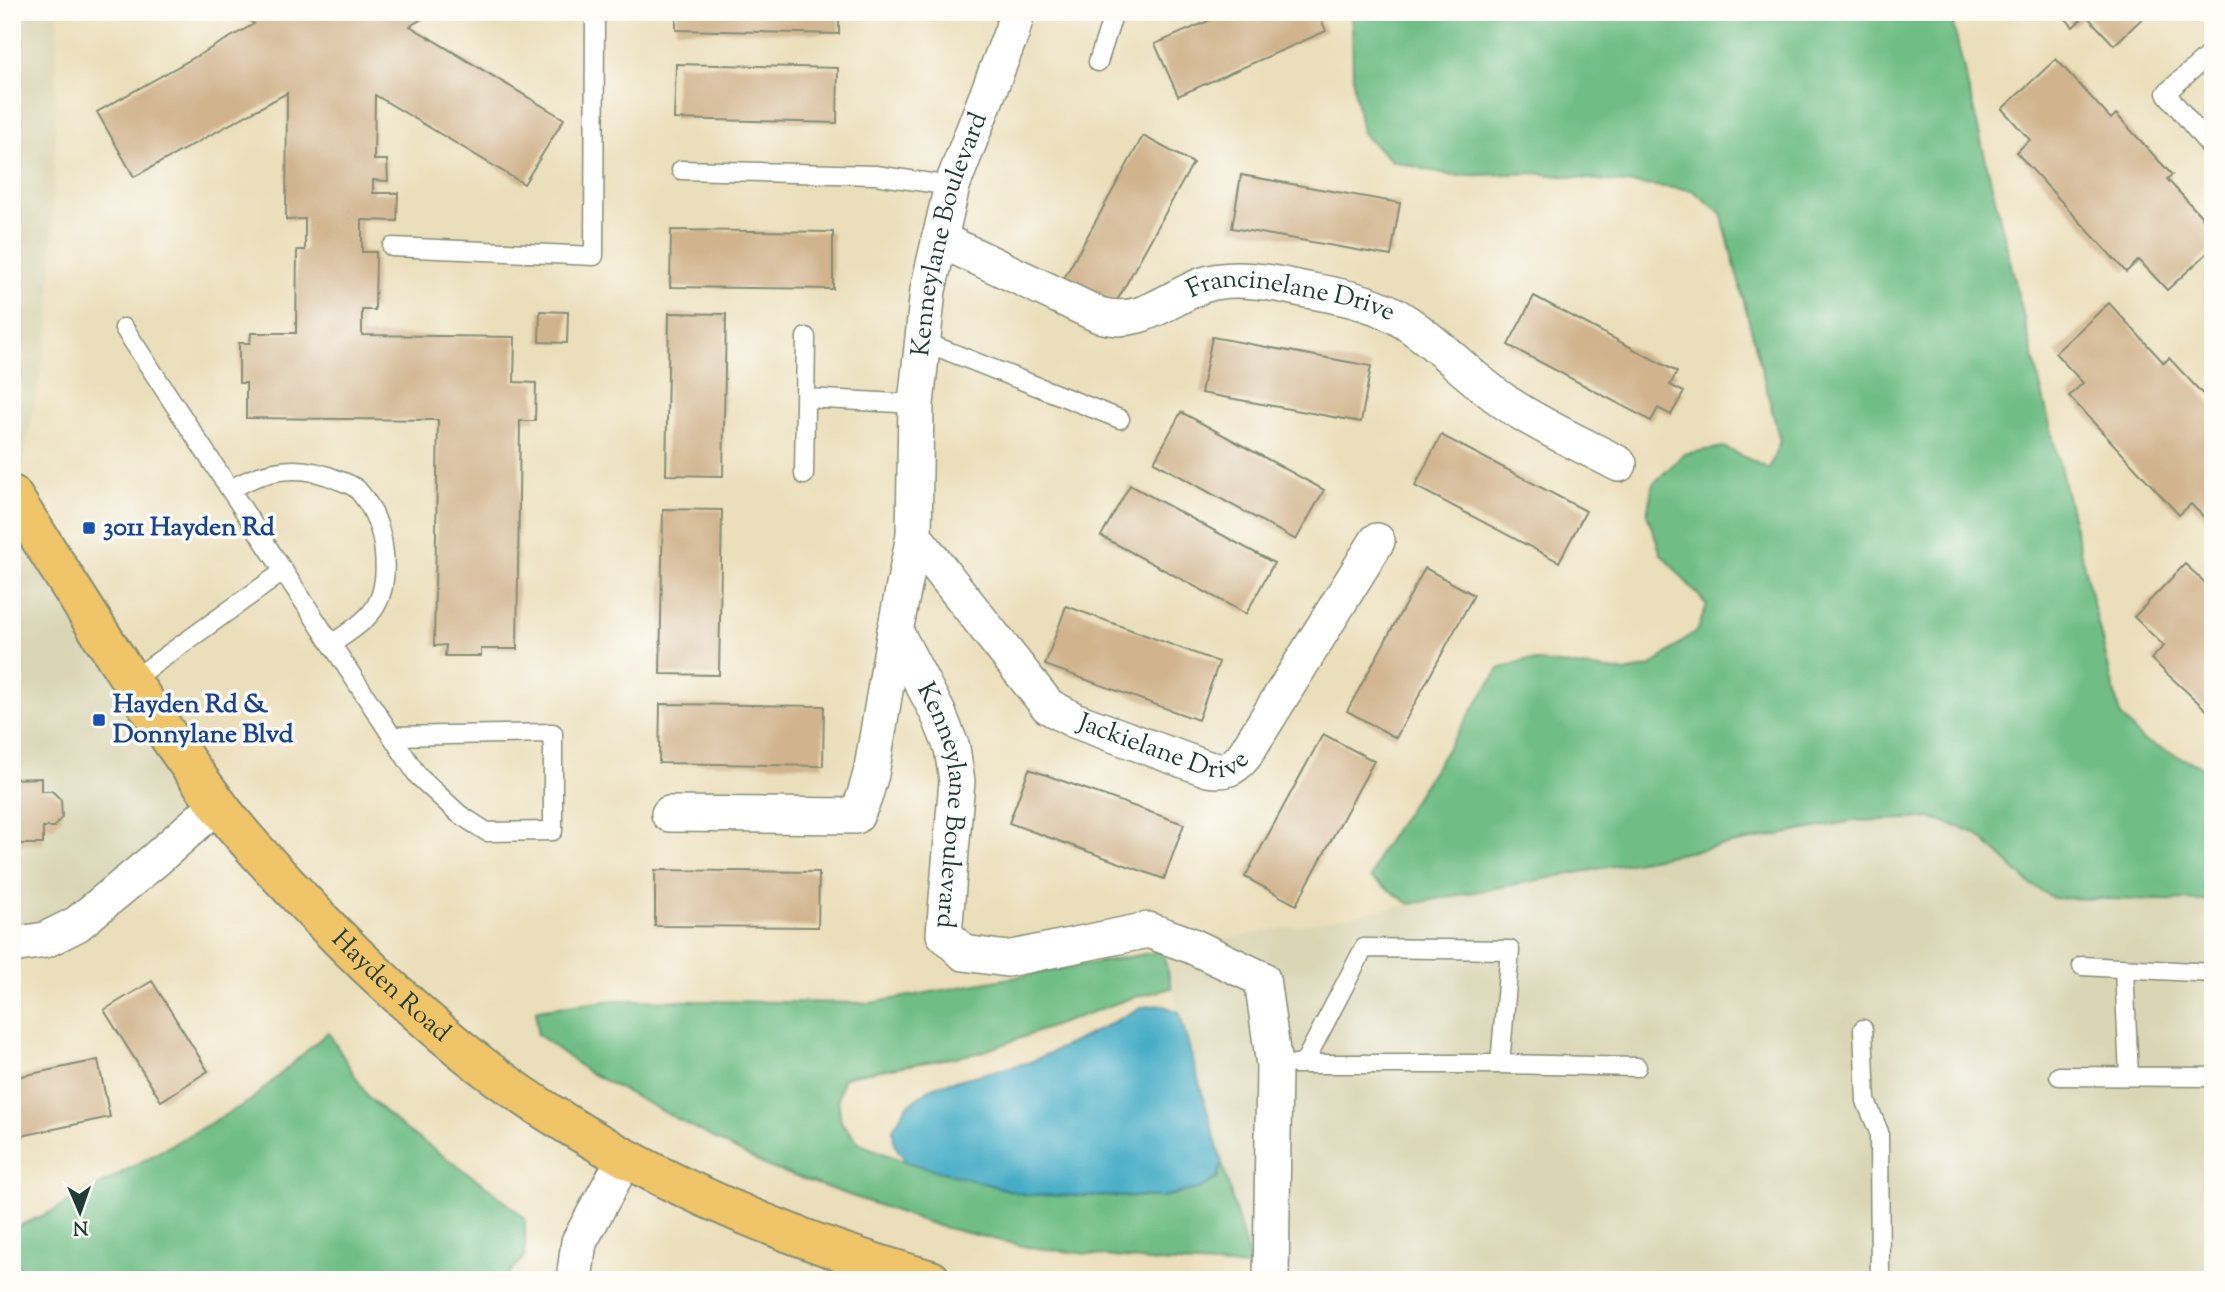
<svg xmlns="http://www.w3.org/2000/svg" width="2225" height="1292" viewBox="0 0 2225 1292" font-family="'Sorts Mill Goudy',serif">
  <rect width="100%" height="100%" fill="#fdfcf7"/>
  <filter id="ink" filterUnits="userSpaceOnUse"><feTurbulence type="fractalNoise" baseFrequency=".0143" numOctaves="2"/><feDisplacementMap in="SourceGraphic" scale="14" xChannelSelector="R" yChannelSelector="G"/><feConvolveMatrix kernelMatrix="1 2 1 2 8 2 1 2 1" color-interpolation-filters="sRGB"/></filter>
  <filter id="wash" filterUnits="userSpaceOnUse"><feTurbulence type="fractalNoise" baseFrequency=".00686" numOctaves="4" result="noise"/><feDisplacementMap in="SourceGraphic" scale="28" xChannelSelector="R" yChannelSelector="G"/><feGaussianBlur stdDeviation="1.57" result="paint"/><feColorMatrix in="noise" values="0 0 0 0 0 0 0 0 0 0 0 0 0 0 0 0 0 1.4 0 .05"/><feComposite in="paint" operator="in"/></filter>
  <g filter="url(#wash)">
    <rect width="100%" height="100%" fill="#ebdeba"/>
    <path fill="#dad6b5" d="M12 12H58L50 324 15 503 236 818 69 937 12 942Z
      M1932 818 1976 833 2030 884 2053 898 2213 901V1280H1254L1162 951 1853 821Z"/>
    <path fill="#70be86" stroke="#487e5d" stroke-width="2" d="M1352 12H1950L2120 715 2142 740 2213 772V901L2053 898 2030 884 1976 833 1932 818 1853 821 1410 904 1371 878 1379 854 1499 669 1525 660 1625 672 1650 667 1698 629 1707 605 1661 554 1647 514 1653 484 1684 454 1724 447 1769 469 1780 441 1721 213 1692 190 1534 173 1453 176 1392 161 1362 133 1353 81Z
      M1162 951 1172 988 1131 998 979 1053 852 1075 843 1079 838 1098 841 1122 860 1144 906 1162 1027 1195 1162 1197 1202 1188 1217 1178 1222 1163 1251 1267 1158 1262 1027 1247 938 1226 768 1167 588 1072 537 1034 536 1010 615 1000 870 1003Z
      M328 1032 368 1097 402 1127 489 1188 525 1218V1256L504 1280H12V1229L51 1212 250 1101Z"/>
    <path fill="#47adc6" stroke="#33757d" stroke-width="2" d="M1161 1005 1179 1012 1222 1163 1217 1178 1202 1188 1162 1197 1027 1195 906 1162 894 1144 893 1129 907 1106 934 1086 1030 1062 1078 1040 1142 1007Z"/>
    <g id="blocks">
      <path fill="#d1b48d" d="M236 12H434L410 26 564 119 524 184 375 95 374 160H387L388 181 373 180V193H398L397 221 362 220V252H376L375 310H362V335L515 337 514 382 536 383 535 421H520L517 649H481V656H445L446 645 434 646 438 420 246 418V383H239V343H250L251 333H296L297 250H305V219L286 220 287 93 134 177 97 112 254 24Z
        M676 12H839V34L676 30Z
        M1229 12H1318L1326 31 1178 96 1155 44Z
        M2060 12H2149L2114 45 2086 15 2073 27Z
        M2056 59 2111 119 2116 114 2172 175 2167 179 2213 229V248L2167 290 2139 260 2126 272 2016 152 2030 140 2002 109Z
        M676 64 838 68 837 123 674 119Z
        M1143 136 1193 163 1113 308 1063 280Z
        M1241 175 1400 203 1391 256 1232 228Z
        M671 230 833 232V289L670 287Z
        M1534 296 1677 372 1670 385 1684 392 1671 415 1658 408 1651 421 1508 345Z
        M2109 303 2164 363 2169 358 2213 405V527L2191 504 2179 515 2069 396 2083 383 2055 353Z
        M540 311 568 312 567 343 539 342Z
        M669 313 726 314 723 476 666 475Z
        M1212 337 1371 366 1361 422 1201 393Z
        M1181 412 1324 490 1296 540 1154 462Z
        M1441 435 1586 511 1559 562 1415 486Z
        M1130 485 1274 563 1246 614 1101 536Z
        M663 509 722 510 719 675 660 674Z
        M2185 564 2213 590V716L2151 659 2164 646 2134 617Z
        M1425 568 1474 595 1396 738 1347 711Z
        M1066 606 1219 662 1198 720 1045 665Z
        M660 704 824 706 823 766 659 763Z
        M1323 734 1374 761 1296 905 1245 877Z
        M1029 769 1184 824 1164 879 1009 823Z
        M41 778V791H52L61 800 62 817 54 827H43V844H16V863L12 864V779Z
        M655 870 819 872 818 927 655 926Z
        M152 981 208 1071 161 1101 104 1010Z
        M98 1060 110 1117 12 1138V1078Z"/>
    </g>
  </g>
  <g filter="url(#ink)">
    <use href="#blocks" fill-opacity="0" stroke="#858e77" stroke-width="2"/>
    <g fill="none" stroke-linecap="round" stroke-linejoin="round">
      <defs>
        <path id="service" d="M2213 51 2166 93 2213 150
          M1098 62 1114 12
          M681 170 875 175 952 186
          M392 247 594 256 595 12
          M124 328 418 776 459 814 487 832 553 831V733L392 736
          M922 341 1120 419
          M806 398 916 404
          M804 475 806 337
          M230 490C264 469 301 463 338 480 344 482 352 485 357 489 373 507 382 530 384 553 386 574 385 597 370 614 360 626 344 635 332 644
          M131 681 284 571
          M2082 966 2213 973
          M2124 969 2129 1076
          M1863 1029 1866 1101 1879 1132 1880 1280
          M1304 1063 1364 948 1510 950 1500 1064 1637 1067
          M1294 1064H1500
          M2059 1076 2213 1077"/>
        <g id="minor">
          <path id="s1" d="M939 239 1099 315C1140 327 1167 299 1203 285 1220 279 1237 279 1255 281 1272 282 1290 287 1307 290 1343 297 1377 302 1407 323 1444 348 1474 382 1511 406 1544 428 1583 445 1619 464"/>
          <path id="s2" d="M914 536 1048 706 1074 720 1208 769C1225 772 1233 769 1244 756L1377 541"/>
          <path id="s3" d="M895 631 938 713 952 748 957 781 944 934 964 953 1007 959 1148 930 1190 945 1262 979 1274 1065 1271 1280"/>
          <path id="s4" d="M669 814 856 816 864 798 871 774 895 631 914 536 916 404 928 290 952 186 1012 31 1017 12"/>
          <path d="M12 945 45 940 77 924 155 860 218 804"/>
          <path d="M574 1280 579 1242 625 1158"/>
        </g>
        <g id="primary">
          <path id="s5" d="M12 495C79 599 142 704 216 802 247 844 285 881 320 919 371 971 424 1021 482 1066 615 1167 771 1234 931 1280"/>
        </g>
      </defs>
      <use href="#service" stroke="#858e77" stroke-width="21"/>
      <use href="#minor" stroke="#858e77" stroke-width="38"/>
      <use href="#primary" stroke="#858e77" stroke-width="42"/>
      <use href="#service" stroke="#fff" stroke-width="18"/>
      <use href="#minor" stroke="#fff" stroke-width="35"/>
      <use href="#primary" stroke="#f0c469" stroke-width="38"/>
    </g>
  </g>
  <g fill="#1a4fb4" stroke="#fdfcf7" stroke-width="2.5">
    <rect x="82" y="521" width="14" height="14" rx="3.5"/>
    <rect x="92" y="713" width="14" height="14" rx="3.5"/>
  </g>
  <g text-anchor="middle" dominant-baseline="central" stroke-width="7" stroke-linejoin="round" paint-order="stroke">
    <g font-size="26" fill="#1f3d34" stroke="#fdfcf7">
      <text stroke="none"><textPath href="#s4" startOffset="779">Kenneylane Boulevard</textPath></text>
      <text stroke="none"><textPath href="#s1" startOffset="378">Francinelane Drive</textPath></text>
      <text stroke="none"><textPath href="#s2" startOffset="341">Jackielane Drive</textPath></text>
      <text stroke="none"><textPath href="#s3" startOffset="186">Kenneylane Boulevard</textPath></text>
      <text stroke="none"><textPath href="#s5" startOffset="623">Hayden Road</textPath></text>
    </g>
    <g font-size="26" font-weight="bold" fill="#164399" stroke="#fdfcf7" text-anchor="start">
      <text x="103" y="528">3011 Hayden Rd</text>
      <text x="113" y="705">Hayden Rd &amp;<tspan x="113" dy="30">Donnylane Blvd</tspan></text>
    </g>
  </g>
  <rect width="2225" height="1292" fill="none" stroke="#fdfcf7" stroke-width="42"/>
  <g transform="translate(80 1212) rotate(178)" stroke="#fdfcf7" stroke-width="5" paint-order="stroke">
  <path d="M0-5L12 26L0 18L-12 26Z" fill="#1f3d34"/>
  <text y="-10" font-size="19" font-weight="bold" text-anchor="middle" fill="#1f3d34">N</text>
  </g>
</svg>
